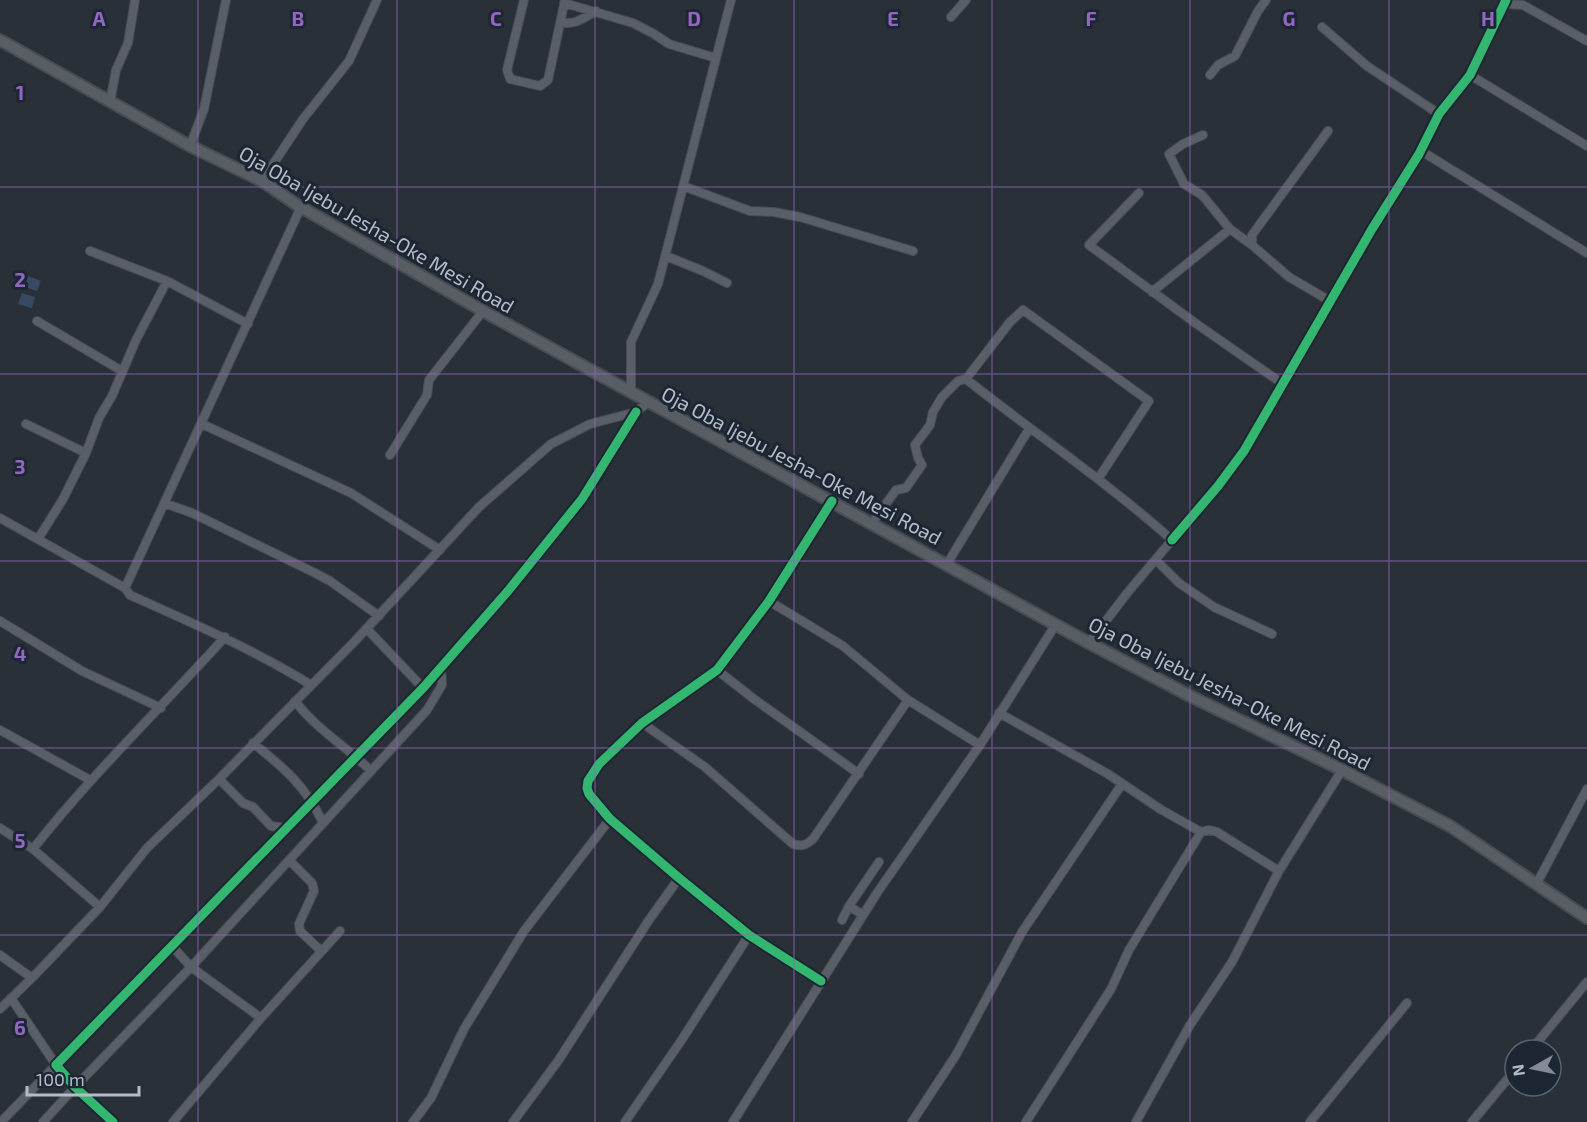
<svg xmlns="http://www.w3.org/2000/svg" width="1587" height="1122" viewBox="0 0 1587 1122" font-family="'Exo 2',sans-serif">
  <rect width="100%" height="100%" fill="#2a3038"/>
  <path fill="#384963" d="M28 276 41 281 37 291 24 287Z
    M22 293 35 297 32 308 18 304Z"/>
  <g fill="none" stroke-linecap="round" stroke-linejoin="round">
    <defs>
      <path id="street" d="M524 0 507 70 510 79 540 86 548 80 565 0
        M564 3 633 23 654 34 669 44 716 58
        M1505 4 1523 5 1587 41
        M951 17 966 0
        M561 22C574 26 585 17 596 11
        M1322 27 1367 66 1439 114
        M1210 75 1218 65 1235 56 1258 11 1266 0
        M1470 75 1587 146
        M110 102 116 70 128 43 135 0
        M1328 131 1252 235V245L1289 277 1330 301
        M1203 135 1183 144 1169 154 1184 184 1202 195 1230 229 1252 245
        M190 146 204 109 226 0
        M1419 154H1426L1587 253
        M262 181 303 119 349 61 377 0
        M683 186 750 211 774 212 800 217 913 251
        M1139 193 1089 245 1198 325 1283 384
        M90 251 167 281
        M666 256 703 271 727 283
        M1152 292 1230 229
        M37 321 122 371
        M966 379 1010 322 1023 310 1149 401 1098 479
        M631 393V342L658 284 731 0
        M26 424 86 453
        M202 424 351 493 440 550
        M390 455 427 395 429 380 483 311
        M164 503 192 513 315 573 330 581 379 616
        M0 518 125 588 130 595C192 623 253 649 311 685
        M872 523 896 490 906 488 922 465 918 458 915 445 930 425 933 412 942 397 958 381 966 379C1034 433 1107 482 1172 540L1128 592 1089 643
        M38 539 63 499 86 453 99 418 112 396 136 340 167 281 248 324
        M1172 540 1218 486 1244 451 1372 229 1419 154 1439 114 1470 75 1506 0
        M1156 560 1179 583 1214 607 1272 634
        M947 564 1029 429
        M125 588 301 207
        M769 601 843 646 908 700 980 745
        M0 621 82 671 161 708
        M367 629 423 688
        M717 670 754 699 859 774
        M295 701C316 729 346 746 371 771
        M999 713 1108 774 1160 809 1201 832 1209 830 1217 832 1279 871
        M642 723 705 767 793 844C802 847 806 845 813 839L908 700
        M0 730 90 780
        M253 743C284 768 306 786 323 823
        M219 779 243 803 253 807 271 826 286 828
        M0 828 33 849 100 907
        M33 849C92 774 161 708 225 637
        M289 860 312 883 314 891 299 924 300 931 321 951
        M1537 883 1587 789
        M849 906 879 862
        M842 920 849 906 863 915
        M172 946 191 967 427 710 442 685 441 667
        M0 955 32 978
        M821 981 749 935 679 878 610 819 589 794 587 788 588 781 599 764 642 723 717 670 769 601 832 501
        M0 1009 32 978 100 907 147 848 219 779 355 641 479 507 551 444 590 424 636 412 649 402
        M261 1018 340 931
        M1531 1050 1587 982
        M1 1122 56 1065 11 998
        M43 1122 75 1087 191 967 261 1018 173 1122
        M113 1122 75 1087 56 1065 423 688 508 591 582 499 636 412
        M413 1122 431 1098 464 1029 524 931 610 819
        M513 1122 558 1061 649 920 679 878
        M625 1122 681 1041 749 935
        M733 1122 877 893 980 745 1056 624
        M912 1122 956 1055 1022 932 1122 784
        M1026 1122 1111 989 1129 950 1201 832
        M1136 1122 1190 1025 1232 962 1279 871 1342 770
        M1310 1122 1407 1003
        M1472 1122 1515 1070"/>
      <path id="secondary" d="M0 40 190 146 262 181 297 205 483 311 1089 643 1192 697 1342 770 1450 826 1587 918"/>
    </defs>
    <use href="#street" stroke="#484c53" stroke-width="10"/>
    <use href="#secondary" stroke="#484c53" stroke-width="14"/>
    <use href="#street" stroke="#5a5e66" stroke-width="8"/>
    <use href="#secondary" stroke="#595d64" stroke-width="10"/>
    <defs>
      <path id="cycleway" d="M1172 540 1218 486 1244 451 1372 229 1419 154 1439 114 1470 75 1506 0
        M821 981 749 935 679 878 610 819 589 794 587 788 588 781 599 764 642 723 717 670 769 601 832 501
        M113 1122 75 1087 56 1065 423 688 508 591 582 499 636 412"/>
    </defs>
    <use href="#cycleway" stroke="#1d2633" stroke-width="13"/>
    <use href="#cycleway" stroke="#33b770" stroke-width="9"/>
  </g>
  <path fill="none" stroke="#9266c3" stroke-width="1.5" stroke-opacity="0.55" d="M198 0V1122M397 0V1122M595 0V1122M794 0V1122M992 0V1122M1190 0V1122M1389 0V1122M0 187H1587M0 374H1587M0 561H1587M0 748H1587M0 935H1587"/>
  <g text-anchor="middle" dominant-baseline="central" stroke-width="6" stroke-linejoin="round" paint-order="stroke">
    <g font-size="20" fill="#b4bcc9" stroke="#1d2633">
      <text transform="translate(377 229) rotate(30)">Oja Oba Ijebu Jesha-Oke Mesi Road</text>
      <text transform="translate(802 465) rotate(28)">Oja Oba Ijebu Jesha-Oke Mesi Road</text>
      <text transform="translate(1230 693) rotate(27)">Oja Oba Ijebu Jesha-Oke Mesi Road</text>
    </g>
  </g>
  <g font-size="20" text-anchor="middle" font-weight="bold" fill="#9266c3" stroke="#1d2633" stroke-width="6" stroke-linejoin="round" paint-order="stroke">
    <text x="99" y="26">A</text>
    <text x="298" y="26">B</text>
    <text x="496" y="26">C</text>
    <text x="694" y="26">D</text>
    <text x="893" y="26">E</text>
    <text x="1091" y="26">F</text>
    <text x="1289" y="26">G</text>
    <text x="1488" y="26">H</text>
    <text x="20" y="100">1</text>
    <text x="20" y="287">2</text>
    <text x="20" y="474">3</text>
    <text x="20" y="661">4</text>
    <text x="20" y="848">5</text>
    <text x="20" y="1035">6</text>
  </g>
  <g transform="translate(1533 1068) rotate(261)"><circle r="28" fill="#1d2633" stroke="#59626f" stroke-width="1.5"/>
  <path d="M0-4.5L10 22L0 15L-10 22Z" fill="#848b96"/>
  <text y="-9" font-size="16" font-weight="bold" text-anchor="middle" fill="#b4bcc9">N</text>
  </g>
  <path d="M27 1086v9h112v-9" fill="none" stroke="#b4bcc9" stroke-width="3"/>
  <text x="36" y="1086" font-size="18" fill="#b4bcc9" stroke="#1d2633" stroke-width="4.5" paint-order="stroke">100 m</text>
</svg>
